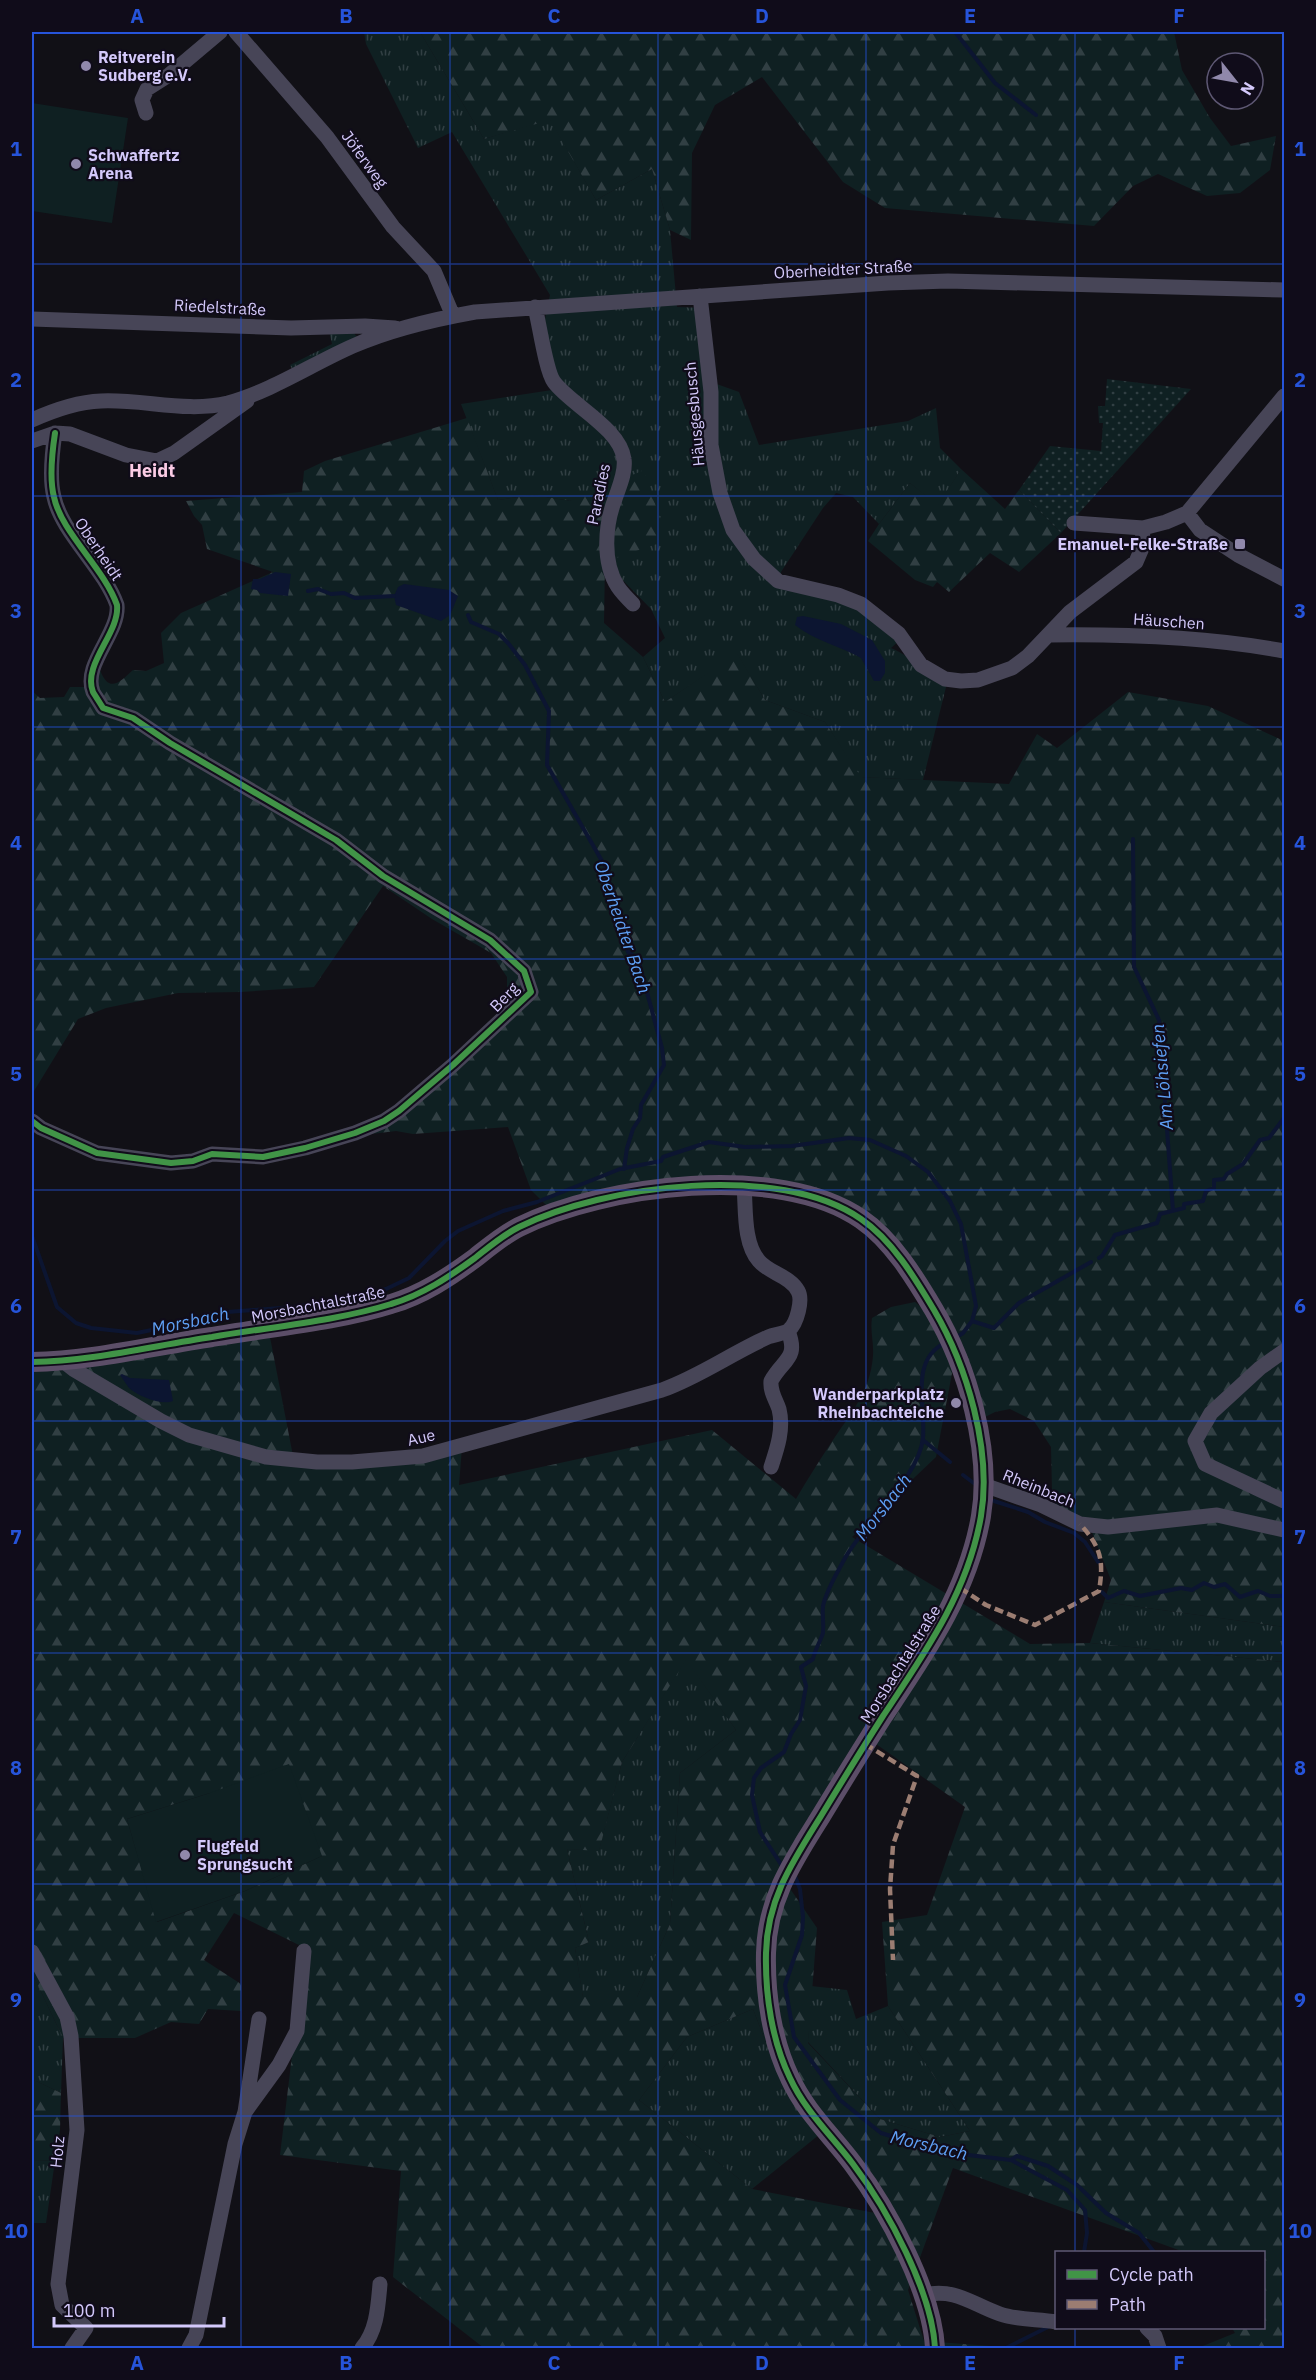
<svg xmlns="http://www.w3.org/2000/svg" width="1316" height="2380" viewBox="0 0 1316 2380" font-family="'IBM Plex Sans',sans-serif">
  <defs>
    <pattern id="grass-tufts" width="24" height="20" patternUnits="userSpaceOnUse" patternTransform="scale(1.5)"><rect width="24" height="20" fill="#0f2022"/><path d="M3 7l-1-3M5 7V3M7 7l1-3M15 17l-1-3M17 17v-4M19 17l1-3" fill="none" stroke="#313f43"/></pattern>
    <pattern id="forest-firs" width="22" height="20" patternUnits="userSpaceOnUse" patternTransform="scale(1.5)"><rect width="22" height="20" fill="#0f2022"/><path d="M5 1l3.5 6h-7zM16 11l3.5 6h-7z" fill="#313f43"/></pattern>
    <pattern id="garden-dots" width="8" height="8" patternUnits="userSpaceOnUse" patternTransform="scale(1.5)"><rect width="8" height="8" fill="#0f2022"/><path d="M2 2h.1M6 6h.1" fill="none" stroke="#313f43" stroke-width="1.8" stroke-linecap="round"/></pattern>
  </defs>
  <rect width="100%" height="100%" fill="#111016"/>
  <path fill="url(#grass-tufts)" d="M364 32H420L484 139 550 119 596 200 652 169 670 230 677 307 705 308 711 382 739 392 759 445 908 421 936 408 940 448 961 469 938 506 910 483 879 524 853 497 836 493 823 508 781 572V577L852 602 901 639 891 648C913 657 923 673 947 683L923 780 860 777 825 722 765 700 737 654 665 702 643 657 665 638 651 609 605 562 572 501 532 495 498 500 461 404 552 390 545 319 550 295 452 132 418 148 366 44Z
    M329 331 353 332 357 337 292 369 290 365 332 344Z
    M1104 1602 1284 1627V1662L1090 1643Z
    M686 1659 736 1730 680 1773 670 1924 637 1997 583 1998 575 1948 589 1942 567 1849 599 1850 622 1762Z
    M32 1973 63 2038 61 2093 32 2079Z
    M811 1986 847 1990 856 2019 888 2006 970 2131 940 2137 880 2119 808 2042Z
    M753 2009 778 2074 820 2134 752 2189 639 2100 687 2037Z
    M32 2160 55 2161 46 2223H32Z"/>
  <path fill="url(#forest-firs)" fill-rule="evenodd" d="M420 32H1174L1182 70 1210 118 1231 146 1276 136 1270 170 1240 193 1207 196 1158 174 1133 186 1094 226 885 208 843 182 762 77 715 105 692 153 691 240 670 230 652 169 596 200 550 120 484 139Z
    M467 418 498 500 532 495 572 501 644 470 667 540 605 562 604 623 643 657 665 702 737 653 765 700 825 722 861 777 1009 784 1037 734 1057 748 1128 692 1208 706 1284 741V1627L1104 1602 1111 1580 1088 1522 1055 1507 1052 1490 1051 1447 1034 1421 1010 1409 995 1412 981 1419 887 1238 768 1185 550 1209 531 1190 508 1127 413 1134 396 1131 355 1136 385 1123 507 1009V977L491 953 432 919 383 886 314 987 241 992 178 993 106 1008 78 1019 34 1091 32 1090V691L40 698 64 697 70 687H88L100 670C109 694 120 682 133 670L146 671 164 663 161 633 181 613 273 572 207 549 202 525 194 516 186 501 302 492 304 471 325 461Z
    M961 469 1005 509 1019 490 1061 533 1019 572 990 553 949 592 937 582 933 587 915 580 868 541 879 524 910 483 938 505Z
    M915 1302 923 1309 954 1363 936 1457 852 1537 1030 1644 1090 1643 1284 1662V2348H1198L1235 2333 1232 2328H1264V2252H1184L953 2168 908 2290 924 2341 1017 2348H484L393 2277 401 2171 280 2155 305 1948 234 1913 204 1960 241 1984V2011L208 2009 199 2024 171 2022 135 2038H63L32 1973V1365L269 1332 293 1456 352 1465 462 1447 459 1485 712 1430 796 1499C807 1480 819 1461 831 1443 850 1414 870 1393 873 1356 874 1343 870 1331 872 1318L891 1307ZM686 1660 736 1730 680 1773 670 1924 637 1997H583L575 1948 589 1942 567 1849 599 1851 622 1762ZM862 1734 965 1807 927 1915 882 1922 888 2006 970 2131 940 2137 880 2119 808 2043 817 1928 780 1874ZM210 1793 322 1856 245 1891 157 1922 127 1819ZM753 2009 778 2074 875 2213 752 2189 639 2100 687 2037Z
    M32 2079 61 2093 60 2130 55 2161 32 2160Z"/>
  <path fill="#0f2022" d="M32 103 128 118 112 223 32 211Z
    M289 1764 322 1856 245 1891 156 1922 127 1819 210 1793Z"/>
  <path fill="url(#garden-dots)" d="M1107 379 1191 389 1061 533 1019 490 1050 446 1101 451 1103 423H1099L1098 406H1105Z"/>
  <path fill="#0c1531" d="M275 572 291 574 288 596 260 593 257 590 251 589 253 579H260Z
    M404 584 449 590 458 596 450 615 441 621 396 605 394 596 398 587Z
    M803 616 841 624 872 640 885 661V673L880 681H874L861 658C840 646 815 641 795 625L797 617Z
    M122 1374 130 1378 169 1380 173 1401C162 1406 138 1396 129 1388 126 1384 123 1379 120 1375Z"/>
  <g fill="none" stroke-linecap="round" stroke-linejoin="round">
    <path stroke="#0c1531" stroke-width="4" d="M956 33 995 83 1036 115
      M308 591 318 589 331 594 344 593 355 598 394 596
      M468 615 471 622 499 634 508 643 525 665 549 711 547 765 606 868 613 902 628 952 638 959 662 1048 664 1065 641 1105 640 1118 633 1129 627 1148 624 1169
      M1133 839 1134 967 1159 1020 1173 1211
      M32 1236 57 1307 76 1323 91 1328 137 1333 166 1327 215 1313 293 1307 349 1299 386 1289 409 1278 445 1241 458 1231 503 1211 537 1202 620 1169 661 1161 663 1157 709 1142 745 1147 792 1146 849 1138 870 1140 906 1156 928 1172 950 1201 961 1224 976 1306 972 1321 963 1333 955 1338
      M1099 1258 1102 1256 1115 1235 1157 1223 1160 1214 1184 1208V1204L1203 1201 1206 1191 1214 1188V1180L1224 1179 1227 1174 1243 1164 1260 1140 1269 1138 1284 1118
      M972 1321 994 1328 1019 1303 1091 1262
      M923 1440 950 1462
      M963 1475 975 1484
      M994 1501 1028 1512 1045 1522 1074 1533 1085 1542 1098 1562
      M1102 1592 1108 1598 1124 1591 1140 1596 1181 1588 1192 1590 1204 1583 1214 1587 1225 1584 1240 1597 1258 1591 1270 1596H1284
      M784 1869 760 1832 752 1795 754 1778 761 1768 784 1752 791 1734 800 1720 806 1686 801 1667 813 1659C815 1649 821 1640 823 1633 824 1624 822 1615 823 1606 826 1591 837 1573 844 1560 864 1522 919 1478 923 1438 926 1407 909 1360 945 1343
      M795 1876 800 1889 803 1917 802 1935 785 1985 794 2037 840 2100 881 2133 943 2152 1011 2160 1067 2190 1085 2210 1087 2233 1084 2252
      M1011 2160 1017 2156 1048 2166 1077 2185 1106 2213 1139 2233 1154 2252
      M1006 2348 1050 2326"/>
    <path stroke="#474557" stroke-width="15" d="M236 32 327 137 393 227 434 271 453 316
      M146 113 142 100 147 89 169 75 220 32
      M700 296 711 392V445L720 493 733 530 754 559 778 581 838 595 861 604 899 634 921 665 945 679 961 681 978 680 1012 668 1028 656 1070 612 1136 562 1142 548 1143 528
      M535 307C539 322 546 372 554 382 571 405 620 428 624 459 626 472 619 487 615 499 605 525 602 562 618 587 622 593 628 599 633 604
      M32 319 291 328 365 326 395 328
      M1284 396 1187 513 1200 530 1238 555 1284 579
      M32 420C54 410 76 402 101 401 144 399 186 413 228 403 272 391 312 364 353 346 389 330 436 319 475 312L888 283 948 281 1284 290
      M32 441 55 433 70 434 126 455 157 461 174 453 247 401
      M1074 523 1143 528 1166 522 1187 513
      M1050 635C1128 634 1208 637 1284 651
      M32 1121 41 1128 97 1153 171 1163 193 1161 212 1154 263 1157 305 1148 355 1133 384 1121 399 1111 453 1065 531 992 524 971 490 940 383 876 336 840 170 743 133 718 103 708C100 703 96 697 93 692 82 664 120 633 117 605 104 568 61 532 54 497 49 478 52 453 55 433
      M1284 1351 1260 1368 1211 1413 1195 1441 1205 1464 1284 1501
      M63 1361 73 1369 161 1421 189 1435 266 1457 317 1462H352L423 1456 662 1390C699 1377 732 1353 768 1337 775 1334 784 1334 789 1330 797 1323 803 1300 798 1291 790 1276 769 1273 759 1261 743 1243 746 1208 744 1186
      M771 1467C777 1449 784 1429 779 1409 776 1400 770 1392 771 1381 783 1359 799 1359 788 1331
      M984 1485 1041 1505 1080 1524 1108 1527 1217 1515 1284 1530
      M32 1952 67 2017 71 2036 77 2130 58 2284 62 2305 86 2328 72 2348
      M245 2112 279 2065 297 2031 304 1951
      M923 2295C957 2288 971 2304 1000 2314 1017 2320 1038 2319 1056 2322
      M1147 2328 1155 2336 1159 2348
      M189 2348 196 2335 235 2144 245 2112 259 2019
      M362 2348C377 2331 378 2306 380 2284"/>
    <path stroke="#5c4e68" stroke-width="20" d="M32 1362C92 1361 152 1346 212 1337 269 1327 337 1321 391 1304 422 1295 449 1277 475 1258 489 1247 503 1235 519 1227 604 1185 779 1162 861 1219 892 1240 915 1278 934 1310 967 1366 992 1450 981 1516 968 1592 925 1653 883 1716 862 1749 841 1783 821 1816 793 1861 767 1899 766 1953 765 1995 772 2041 790 2078 805 2111 832 2136 853 2164 888 2210 932 2292 935 2348"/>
    <path stroke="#9b7d72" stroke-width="4.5" stroke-dasharray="9 4.5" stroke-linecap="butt" d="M960 1588 986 1605 1035 1625 1099 1591C1104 1560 1101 1547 1080 1524
      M865 1744 917 1776 893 1845 890 1889 893 1960"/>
    <defs>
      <path id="cycleway" d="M32 1121 41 1128 97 1153 171 1163 193 1161 212 1154 263 1157 305 1148 355 1133 384 1121 399 1111 453 1065 531 992 524 971 490 940 383 876 336 840 170 743 133 718 103 708C100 703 96 697 93 692 82 664 120 633 117 605 104 568 61 532 54 497 49 478 52 453 55 433
        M32 1362C92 1361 152 1346 212 1337 269 1327 337 1321 391 1304 422 1295 449 1277 475 1258 489 1247 503 1235 519 1227 604 1185 779 1162 861 1219 892 1240 915 1278 934 1310 967 1366 992 1450 981 1516 968 1592 925 1653 883 1716 862 1749 841 1783 821 1816 793 1861 767 1899 766 1953 765 1995 772 2041 790 2078 805 2111 832 2136 853 2164 888 2210 932 2292 935 2348"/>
    </defs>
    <use href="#cycleway" stroke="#100c1a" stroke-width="10"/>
    <use href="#cycleway" stroke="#419447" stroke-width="6"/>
  </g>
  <path fill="none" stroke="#2654da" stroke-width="1.5" stroke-opacity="0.55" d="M241 32V2348M450 32V2348M658 32V2348M866 32V2348M1075 32V2252M32 264H1284M32 496H1284M32 727H1284M32 959H1284M32 1190H1284M32 1421H1284M32 1653H1284M32 1884H1284M32 2116H1284M1075 2328V2348"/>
  <g fill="#9088ab" stroke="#100c1a" stroke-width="2">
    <circle cx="86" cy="66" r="6"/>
    <circle cx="76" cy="164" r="6"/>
    <rect x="1234" y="538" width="12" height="12" rx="3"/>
    <circle cx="956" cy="1403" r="6"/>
    <circle cx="185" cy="1855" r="6"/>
  </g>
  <g text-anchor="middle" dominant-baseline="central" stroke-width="4.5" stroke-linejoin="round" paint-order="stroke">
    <g font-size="16" font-weight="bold" fill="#d4c9fb" stroke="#100c1a" text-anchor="start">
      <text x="98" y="57">Reitverein<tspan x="98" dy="18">Sudberg e.V.</tspan></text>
      <text x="88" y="155">Schwaffertz<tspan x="88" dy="18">Arena</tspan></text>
      <text x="1228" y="544" text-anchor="end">Emanuel-Felke-Straße</text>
      <text x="944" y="1394" text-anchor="end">Wanderparkplatz<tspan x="944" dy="18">Rheinbachteiche</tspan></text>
      <text x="197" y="1846">Flugfeld<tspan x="197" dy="18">Sprungsucht</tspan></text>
    </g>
    <g font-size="16" fill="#d4c9fb" stroke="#100c1a">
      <text transform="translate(365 159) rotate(54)">Jöferweg</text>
      <text transform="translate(843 269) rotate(-3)">Oberheidter Straße</text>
      <text transform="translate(220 307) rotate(3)">Riedelstraße</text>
      <text transform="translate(694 414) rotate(-95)">Häusgesbusch</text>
      <text transform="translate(598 494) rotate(-78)">Paradies</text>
      <text transform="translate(99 549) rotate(56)">Oberheidt</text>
      <text transform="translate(1169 621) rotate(4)">Häuschen</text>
      <text transform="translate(504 997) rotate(-46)">Berg</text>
      <text transform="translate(318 1304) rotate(-11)">Morsbachtalstraße</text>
      <text transform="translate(421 1437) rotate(-13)">Aue</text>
      <text transform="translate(1039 1488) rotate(22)">Rheinbach</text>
      <text transform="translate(900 1664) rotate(-58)">Morsbachtalstraße</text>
      <text transform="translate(57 2152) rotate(-84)">Holz</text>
    </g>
    <g font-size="18" font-weight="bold" fill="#fbcbe5" stroke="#100c1a">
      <text x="152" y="470">Heidt</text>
    </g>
    <g font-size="18" font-style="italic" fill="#5e9ff4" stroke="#100c1a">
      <text transform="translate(623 927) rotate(71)">Oberheidter Bach</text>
      <text transform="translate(1162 1077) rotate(-95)">Am Löhsiefen</text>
      <text transform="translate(190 1321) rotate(-12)">Morsbach</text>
      <text transform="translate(883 1507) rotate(-52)">Morsbach</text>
      <text transform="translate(929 2145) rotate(13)">Morsbach</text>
    </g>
  </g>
  <rect width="1316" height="2380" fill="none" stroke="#100c1a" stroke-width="66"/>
  <rect x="1055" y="2251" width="210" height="78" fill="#100c1a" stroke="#5e5874" stroke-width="1.5"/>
  <rect x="1067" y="2270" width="30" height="9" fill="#419447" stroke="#5e5874" stroke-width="1.5"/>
  <text x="1109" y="2281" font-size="18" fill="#d4c9fb">Cycle path</text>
  <rect x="1067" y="2300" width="30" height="9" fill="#9b7d72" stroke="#5e5874" stroke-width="1.5"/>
  <text x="1109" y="2311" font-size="18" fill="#d4c9fb">Path</text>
  <g transform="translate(1235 81) rotate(121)"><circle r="28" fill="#100c1a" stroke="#5e5874" stroke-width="1.5"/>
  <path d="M0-4.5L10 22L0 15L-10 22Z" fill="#9088ab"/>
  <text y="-9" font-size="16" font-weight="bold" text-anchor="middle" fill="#d4c9fb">N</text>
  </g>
  <path d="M54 2317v9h170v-9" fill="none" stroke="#d4c9fb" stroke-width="3"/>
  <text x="63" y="2317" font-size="18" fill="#d4c9fb" stroke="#100c1a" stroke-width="4.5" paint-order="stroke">100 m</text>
  <rect x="33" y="33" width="1250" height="2314" fill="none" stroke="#2654da" stroke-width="2"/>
  <g font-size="20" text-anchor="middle" font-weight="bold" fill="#2654da">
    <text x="137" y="23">A</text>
    <text x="346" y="23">B</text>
    <text x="554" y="23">C</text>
    <text x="762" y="23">D</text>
    <text x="970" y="23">E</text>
    <text x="1179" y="23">F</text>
    <text x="16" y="156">1</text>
    <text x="1300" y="156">1</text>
    <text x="16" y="387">2</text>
    <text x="1300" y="387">2</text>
    <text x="16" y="618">3</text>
    <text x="1300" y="618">3</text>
    <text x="16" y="850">4</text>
    <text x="1300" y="850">4</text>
    <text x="16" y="1081">5</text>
    <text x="1300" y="1081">5</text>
    <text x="16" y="1313">6</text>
    <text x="1300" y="1313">6</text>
    <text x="16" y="1544">7</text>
    <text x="1300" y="1544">7</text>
    <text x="16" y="1775">8</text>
    <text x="1300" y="1775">8</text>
    <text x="16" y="2007">9</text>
    <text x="1300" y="2007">9</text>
    <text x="16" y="2238">10</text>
    <text x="1300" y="2238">10</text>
    <text x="137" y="2370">A</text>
    <text x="346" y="2370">B</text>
    <text x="554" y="2370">C</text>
    <text x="762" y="2370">D</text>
    <text x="970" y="2370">E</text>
    <text x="1179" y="2370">F</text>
  </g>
</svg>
